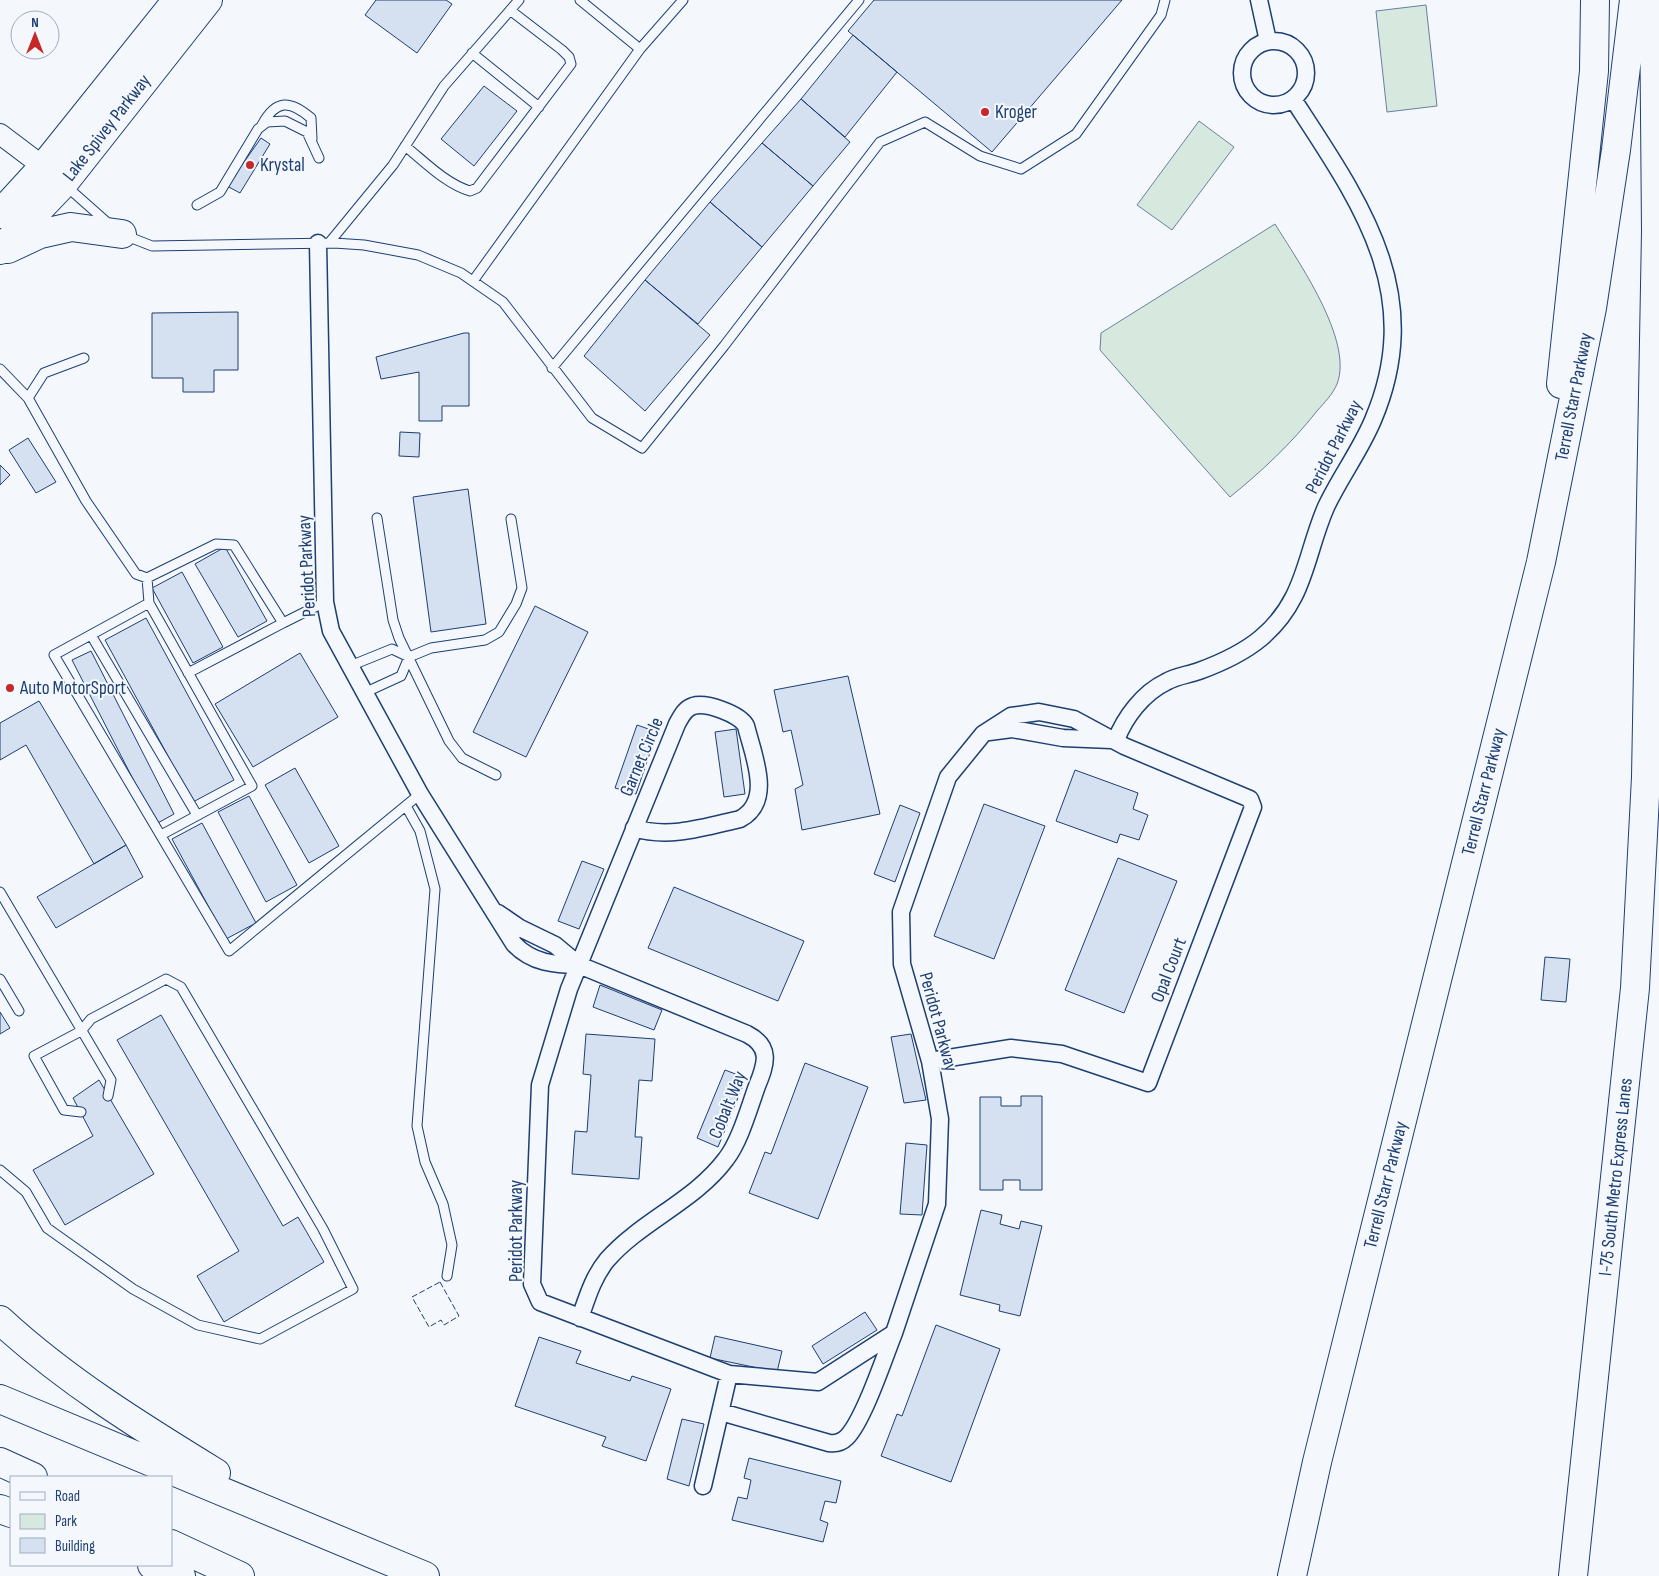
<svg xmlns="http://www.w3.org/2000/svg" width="1659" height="1576" viewBox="0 0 1659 1576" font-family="'Sofia Sans Condensed',sans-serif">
  <rect width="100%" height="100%" fill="#f4f7fb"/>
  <path fill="#d7e8df" stroke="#687fa3" d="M1426 5 1437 106 1387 112 1376 11Z
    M1199 121 1234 147 1172 230 1137 205Z
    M1275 224C1297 260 1354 340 1337 384 1333 394 1324 403 1317 411 1291 444 1262 471 1230 497L1100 350 1101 333Z"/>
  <path fill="#d5e0f0" stroke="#1d3f73" d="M376 0H446L452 4 417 53 365 15Z
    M874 0H1122L992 152 848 31Z
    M853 35 897 72 845 137 801 99Z
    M484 86 517 111 474 166 441 139Z
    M801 99 850 142 813 186 762 143Z
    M261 138 270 144 240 193 227 186Z
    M762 143 813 186 762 247 710 202Z
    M710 202 762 247 698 324 645 280Z
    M645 280 710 335 645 411 584 356Z
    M238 312V370H214V392H183V378H152V313Z
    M464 333H469V406H442V421H419V372L381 379 376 357Z
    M400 432 420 433 419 457 399 456Z
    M28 438 56 482 36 493 9 450Z
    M0 465 10 475 0 485Z
    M468 489 486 624 431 632 413 497Z
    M225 547 267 621 238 637 195 564Z
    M182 572 223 647 193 663 152 588Z
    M535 606 588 632 526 757 473 732Z
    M146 618 234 780 193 802 105 640Z
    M91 651 174 814 156 824 72 660Z
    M300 653 338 717 253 767 215 704Z
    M848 676 880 814 802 830 795 789 803 785 791 730 783 732 774 690Z
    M39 701 126 845 94 864 26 745 0 760V723Z
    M637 725 657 732 636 794 615 788Z
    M736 729 745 794 724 797 715 732Z
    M295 768 339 846 309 863 265 785Z
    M1075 770 1138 793 1133 809 1148 815 1139 840 1120 834 1117 843 1056 821Z
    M249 796 297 885 266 902 218 812Z
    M984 804 1045 826 994 959 934 936Z
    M900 805 920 813 895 882 874 874Z
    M202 823 256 923 226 939 172 839Z
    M126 845 143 877 56 928 37 897Z
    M1118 858 1177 881 1124 1013 1065 990Z
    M582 861 604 869 579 929 558 921Z
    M674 887 804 941 778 1001 648 948Z
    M1545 957 1570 959 1566 1002 1541 1000Z
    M600 985 662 1010 654 1030 593 1007Z
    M0 1012 10 1028 0 1034Z
    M161 1015 283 1226 298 1217 324 1262 224 1322 197 1276 239 1251 117 1040Z
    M586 1034 655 1039 652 1081 639 1080 635 1137H642L639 1179 572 1174 575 1131 587 1132 591 1075 583 1074Z
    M911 1034 926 1100 904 1103 891 1037Z
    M805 1063 868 1087 818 1219 749 1193 765 1152 771 1154Z
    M725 1070 746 1078 718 1147 697 1138Z
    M99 1080 154 1174 65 1225 33 1170 93 1136 73 1098Z
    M1021 1096H1042V1190H1020V1180H1003V1190H980V1097H1001V1106H1021Z
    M906 1143 927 1145 922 1215 900 1214Z
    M981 1210 1002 1215 1000 1224 1019 1229 1021 1221 1042 1226 1020 1316 999 1311 1000 1305 960 1295Z
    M865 1312 877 1330 823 1364 812 1346Z
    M936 1325 1000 1349 951 1482 881 1456 897 1414 902 1416Z
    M715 1336 782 1351 777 1372 710 1358Z
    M539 1337 581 1351 576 1363 630 1381 632 1376 671 1389 646 1461 602 1446 606 1437 515 1406Z
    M682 1419 704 1424 689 1486 667 1479Z
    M749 1458 841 1481 836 1503 825 1501 820 1520 828 1523 823 1542 732 1520 738 1497 747 1499 751 1480 744 1478Z"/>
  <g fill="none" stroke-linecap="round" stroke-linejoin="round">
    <defs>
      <path id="service" d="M640 49 683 0
        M472 53 539 107
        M262 125C276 99 290 100 311 118L312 139
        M405 146C425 162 446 184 470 191L477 188 571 64 569 57 562 50 510 10
        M65 185 109 224
        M197 205 220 192 258 129 267 122 285 121 307 132 319 158
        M124 235 152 246 334 243 364 245 418 255 461 273 503 302 592 418 642 448 724 346 880 142 925 122 980 156 1021 169 1076 134 1161 15 1165 0
        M329 243 393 165 444 86 519 0
        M473 281 640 49 580 0
        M552 368 859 0
        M0 369 28 398 86 501 136 574 147 578 216 544 234 545 283 623 325 602
        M28 398 44 373 84 358
        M377 518 393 620 399 638 449 741 462 758 496 775
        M147 578 149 603
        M91 635 197 815
        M409 657 431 648 485 640 499 632 516 604 522 588 511 519
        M350 666 392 649 409 657 401 676 364 693
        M188 673 283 623
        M406 806 420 831 435 889 417 1126 425 1162 443 1204 452 1245 447 1276
        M161 835 252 786 149 603 54 655 229 951 420 794
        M0 892 111 1080 108 1096
        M0 979 19 1011
        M0 1170 26 1192 47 1228 133 1289 198 1325 260 1339 353 1289 323 1229 181 987 166 979 91 1019 81 1031 34 1056 64 1110 81 1112"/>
      <path id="minor" d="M1259 0 1268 41
        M1242 73a32 32 0 1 1 64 0a32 32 0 1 1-64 0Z
        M318 243 325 602 331 631 420 794 514 944C532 963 555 965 579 965
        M989 732 1012 729 1063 738 1111 740
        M1116 740C1125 717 1143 693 1166 682 1176 676 1188 675 1199 671 1221 663 1243 653 1261 638 1306 600 1305 555 1326 507 1340 477 1360 451 1373 420 1427 293 1360 202 1293 99
        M634 828C669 839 705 827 740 819 774 801 753 755 746 726 740 714 706 702 693 706 684 709 681 717 677 724L569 989 540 1085 532 1284 540 1302 729 1374 818 1382 894 1333 937 1204 940 1119 930 1061 902 964 901 912 948 777 983 734 1011 716 1039 712 1074 719 1124 746 1250 799 1253 807 1148 1083 1062 1054 1011 1048 930 1061
        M498 913 520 928 555 945 579 965 747 1034C772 1047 766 1064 757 1086 749 1108 740 1141 726 1159 695 1201 641 1221 607 1260 593 1277 587 1298 580 1318
        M721 1412 829 1443C836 1444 842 1442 847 1437 864 1419 884 1358 894 1333
        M703 1486 729 1374"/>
      <path id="tertiary" d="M0 134 53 174"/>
      <path id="trunk" d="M0 214 44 166 177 0
        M8 249 40 234 71 227 122 234
        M0 250 63 184 208 0"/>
      <path id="motorway" d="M1561 384 1594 71 1595 0
        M0 1320C65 1380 141 1427 216 1473
        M0 1399 425 1576
        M0 1462 33 1477
        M0 1509 11 1513
        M171 1544 240 1576
        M152 1565 181 1576
        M1292 1576 1317 1462 1541 562 1592 308 1616 150 1634 0
        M1573 1576 1635 988 1646 777 1656 231 1654 0"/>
    </defs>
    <use href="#service" stroke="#1d3f73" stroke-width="11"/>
    <use href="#minor" stroke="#1d3f73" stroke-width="19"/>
    <use href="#tertiary" stroke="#1d3f73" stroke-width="22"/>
    <use href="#trunk" stroke="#1d3f73" stroke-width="30"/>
    <use href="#motorway" stroke="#1d3f73" stroke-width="30"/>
    <use href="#service" stroke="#f4f7fb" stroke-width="9"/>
    <use href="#minor" stroke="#f4f7fb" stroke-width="16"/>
    <use href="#tertiary" stroke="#f4f7fb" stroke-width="20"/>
    <use href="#trunk" stroke="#f4f7fb" stroke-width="28"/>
    <use href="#motorway" stroke="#f4f7fb" stroke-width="28"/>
    <path stroke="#1d3f73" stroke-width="1" stroke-dasharray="6 2.5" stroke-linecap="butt" d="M440 1282 459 1316 444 1325 441 1320 429 1327 412 1297Z"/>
  </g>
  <g fill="#c62828" stroke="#f4f7fb" stroke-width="2">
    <circle cx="985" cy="112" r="5"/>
    <circle cx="250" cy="165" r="5"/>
    <circle cx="10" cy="688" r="5"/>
  </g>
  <g text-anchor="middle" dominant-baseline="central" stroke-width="4" stroke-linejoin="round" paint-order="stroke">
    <g font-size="19" fill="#1d3f73" stroke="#f4f7fb" text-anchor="start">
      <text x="995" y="112">Kroger</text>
      <text x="260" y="165">Krystal</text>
      <text x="20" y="688">Auto MotorSport</text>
    </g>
    <g font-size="19" fill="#1d3f73" stroke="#f4f7fb">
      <text transform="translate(107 128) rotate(-52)">Lake Spivey Parkway</text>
      <text transform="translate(1574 397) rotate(-79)">Terrell Starr Parkway</text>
      <text transform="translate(1334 447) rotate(-63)">Peridot Parkway</text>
      <text transform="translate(307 566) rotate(-93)">Peridot Parkway</text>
      <text transform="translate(642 757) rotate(-67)">Garnet Circle</text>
      <text transform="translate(1484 792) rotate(-76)">Terrell Starr Parkway</text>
      <text transform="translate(1169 970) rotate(-69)">Opal Court</text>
      <text transform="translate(938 1022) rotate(75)">Peridot Parkway</text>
      <text transform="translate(728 1105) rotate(-68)">Cobalt Way</text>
      <text transform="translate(1616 1177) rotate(-84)">I-75 South Metro Express Lanes</text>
      <text transform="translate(1386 1185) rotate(-76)">Terrell Starr Parkway</text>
      <text transform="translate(516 1231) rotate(-90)">Peridot Parkway</text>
    </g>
  </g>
  <rect x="10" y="1476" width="162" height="90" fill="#f4f7fb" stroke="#9eadc5"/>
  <rect x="20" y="1492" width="25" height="8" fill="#f4f7fb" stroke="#9eadc5"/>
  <text x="55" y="1501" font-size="15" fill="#1d3f73">Road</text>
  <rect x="20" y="1514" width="25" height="15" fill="#d7e8df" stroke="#9eadc5"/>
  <text x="55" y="1526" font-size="15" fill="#1d3f73">Park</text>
  <rect x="20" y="1538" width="25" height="15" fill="#d5e0f0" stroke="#9eadc5"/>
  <text x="55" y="1551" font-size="15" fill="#1d3f73">Building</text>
  <g transform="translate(35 35)"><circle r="24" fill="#f4f7fb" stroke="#9eadc5"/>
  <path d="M0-4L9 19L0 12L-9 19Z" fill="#c62828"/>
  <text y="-8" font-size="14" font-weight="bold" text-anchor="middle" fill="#1d3f73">N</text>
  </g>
</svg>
